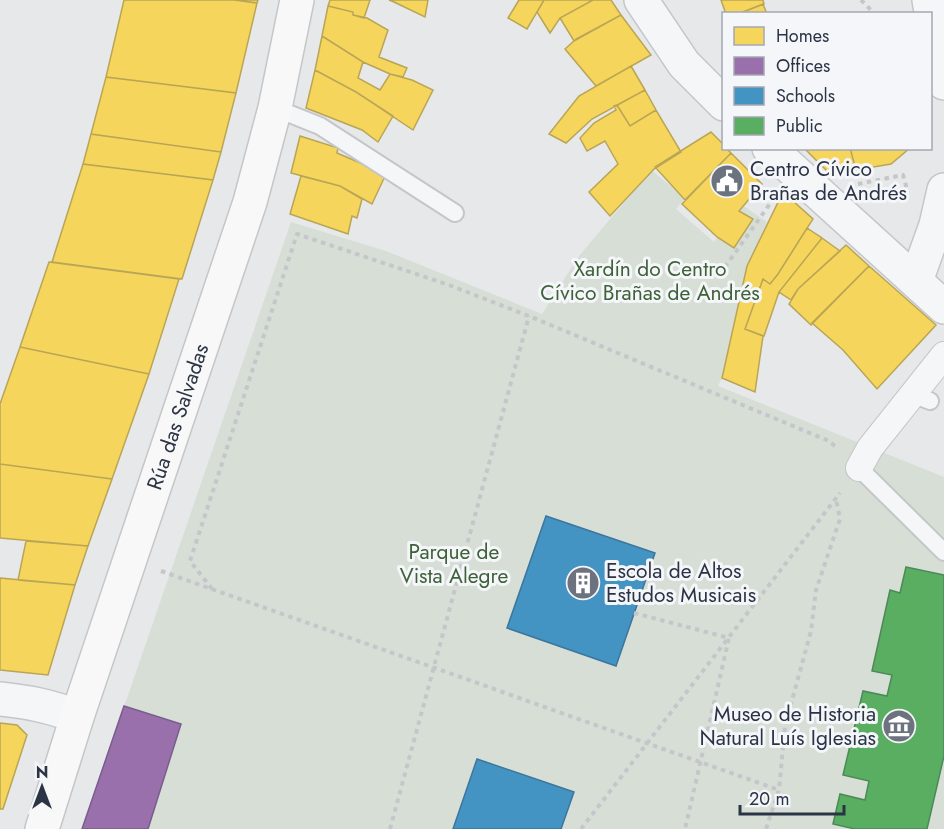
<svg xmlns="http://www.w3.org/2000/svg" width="944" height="829" font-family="Jost,sans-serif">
  <rect width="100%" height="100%" fill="#e6e8ea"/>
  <path fill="#d6ded6" d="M650,169L685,198L676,209L714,242L742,205L767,222L747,266L722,378L718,386L944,477V829H82L291,222L386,251L542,314L579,256L632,193Z"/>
  <path fill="#f6d55c" stroke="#b9a555" stroke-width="1.5" d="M124,0H234L257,3L236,93L106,77Z
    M234,0H258L257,3Z
    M330,0H370L364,18L353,15V12L328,6Z
    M389,0H428L425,17L394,2Z
    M519,0H544L527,29L508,18Z
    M544,0H593L560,18L550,33L537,12Z
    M593,0H611L621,15L574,41L560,18Z
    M721,0H763L764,4L738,14H726Z
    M763,4L767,14H738Z
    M328,6L353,12V15L367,18L388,30L379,57L407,68L403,77L390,74L363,62L322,36Z
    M621,15L651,55L596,86L565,49L576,39Z
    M322,36L363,62L358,78L380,90L390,74L412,80L433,90L413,130L356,92L315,70Z
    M631,66L645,90L592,119L566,143L549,134L579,96Z
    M315,70L356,92L393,116L378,142L362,130L306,108Z
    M106,77L236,93L221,152L91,134Z
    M645,90L656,110L630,126L617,105Z
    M617,105L630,126L656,110L681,152L654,169L610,216L589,192L618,164L605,141L587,151L580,138L594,123L616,110L614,106Z
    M711,132L724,145V148H726L731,153L685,200L655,167Z
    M91,134L221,152L213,180L83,164Z
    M300,136L338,148L337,153L386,174L372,204L340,186L291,173Z
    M804,148H850L856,170L830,174Z
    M850,148H910L891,164L856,170Z
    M731,153L762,184L739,211L753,219L734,248L717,237L682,204Z
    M83,164L213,180L182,279L52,262Z
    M301,176L340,186L362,199L357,218L352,216L348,234L290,214Z
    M783,192L813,219L778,274L770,284L763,279L745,329L763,336L755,392L722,378L747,266Z
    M807,228L822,238L779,292L764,336L745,329L763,279L770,284L778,274Z
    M822,238L840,251L798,289L791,300L779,292Z
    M846,245L869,266L811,325L789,304L798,289Z
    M49,262L179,279L149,374L20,347Z
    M869,266L936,325L877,389L843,350L812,323Z
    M20,347L149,374L112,479L0,464V404Z
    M0,464L112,479L88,546L0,538Z
    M26,541L88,546L75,585L18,580Z
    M0,578L75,585L48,675L0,670Z
    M0,723L17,725L27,735L3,809H0Z"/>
  <path fill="#9970ab" stroke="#785e8c" stroke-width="1.5" d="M124,706L181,724L148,829H82Z"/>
  <path fill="#4393c3" stroke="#3c769d" stroke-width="1.5" d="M546,516L655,553L616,666L507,628Z
    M477,759L574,792L561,829H453Z"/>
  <path fill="#5aae61" stroke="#4c8959" stroke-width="1.5" d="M906,567L944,575V756L927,829H855L833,824L840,794L865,800L869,781L843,775L863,691L887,696L892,675L872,671L890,590L900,593Z"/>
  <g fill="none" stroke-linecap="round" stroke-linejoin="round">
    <g stroke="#c4c6c8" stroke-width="20">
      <path id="service" d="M275,108L320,126L455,213
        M912,394L930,401
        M859,468L944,552"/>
    </g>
    <g stroke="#c4c6c8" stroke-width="28">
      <path id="pedestrian" d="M859,468L870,448L944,355"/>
    </g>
    <g stroke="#c4c6c8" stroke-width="36">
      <path id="minor" d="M641,0L684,64L724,104
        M929,0L944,83
        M769,148L944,307
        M916,281L936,225L944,190
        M0,699C27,702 52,706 77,717"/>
    </g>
    <g stroke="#c4c6c8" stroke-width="36">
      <g id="secondary">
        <path id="s1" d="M42,829L77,717L250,202L275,108L297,0"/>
      </g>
    </g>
    <path stroke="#c5c6ca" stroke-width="4" stroke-dasharray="4.5 4.5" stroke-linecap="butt" d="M861,0L875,14
      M858,184L903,175L908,193
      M710,277L725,267L774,198
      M161,571L779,790
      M212,589L190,561L297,234L449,285L529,316L829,441L836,447
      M634,613L729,638L685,829
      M390,829L529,316
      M581,829L840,493
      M766,829L779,790L785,726L811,631L816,590L840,519L836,499"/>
    <use href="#service" stroke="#f5f6f7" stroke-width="16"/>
    <use href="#pedestrian" stroke="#f5f6f7" stroke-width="26"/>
    <use href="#minor" stroke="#f5f6f7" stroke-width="33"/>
    <use href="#secondary" stroke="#f8f8f8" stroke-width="33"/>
  </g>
  <defs>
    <g id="civic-disc" transform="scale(1.725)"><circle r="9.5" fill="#6c737f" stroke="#f4f6f9"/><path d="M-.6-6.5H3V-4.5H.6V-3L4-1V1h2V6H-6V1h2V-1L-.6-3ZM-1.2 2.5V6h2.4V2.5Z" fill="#fff"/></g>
    <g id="building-disc" transform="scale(1.725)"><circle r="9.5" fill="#6c737f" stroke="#f4f6f9"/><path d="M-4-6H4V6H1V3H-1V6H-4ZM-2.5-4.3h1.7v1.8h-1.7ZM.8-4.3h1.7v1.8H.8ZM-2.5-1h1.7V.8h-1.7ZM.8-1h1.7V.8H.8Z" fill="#fff"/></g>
    <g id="museum-disc" transform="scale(1.725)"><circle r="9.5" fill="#6c737f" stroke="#f4f6f9"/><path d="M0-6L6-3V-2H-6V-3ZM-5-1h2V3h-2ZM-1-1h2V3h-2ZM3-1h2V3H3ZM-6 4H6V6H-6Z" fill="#fff"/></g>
  </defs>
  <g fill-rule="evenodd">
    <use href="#civic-disc" x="727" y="181"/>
    <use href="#building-disc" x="583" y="583"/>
    <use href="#museum-disc" x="899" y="726"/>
  </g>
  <g text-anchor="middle" stroke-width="6" stroke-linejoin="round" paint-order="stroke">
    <g font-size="21" fill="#2b3445" stroke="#f4f6f9" text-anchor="start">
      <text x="750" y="176">Centro Cívico<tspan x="750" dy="24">Brañas de Andrés</tspan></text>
      <text x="606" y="578">Escola de Altos<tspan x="606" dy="24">Estudos Musicais</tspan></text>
      <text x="876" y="721" text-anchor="end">Museo de Historia<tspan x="876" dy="24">Natural Luís Iglesias</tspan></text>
    </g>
    <g font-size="21" fill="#3f6138" stroke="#f4f6f9">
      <text x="650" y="276">Xardín do Centro<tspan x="650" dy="24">Cívico Brañas de Andrés</tspan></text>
      <text x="454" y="559">Parque de<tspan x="454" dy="24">Vista Alegre</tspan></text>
    </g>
    <g font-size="21" fill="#2b3445" stroke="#f4f6f9">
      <text dy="7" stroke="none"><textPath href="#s1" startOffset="434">Rúa das Salvadas</textPath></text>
    </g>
  </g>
  <rect x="722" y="12" width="210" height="138" fill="#f4f6f9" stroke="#a4a8b1" stroke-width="1.5"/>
  <rect x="734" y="27" width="30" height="18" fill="#f6d55c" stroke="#a4a8b1" stroke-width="1.5"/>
  <text x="776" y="42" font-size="18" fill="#2b3445">Homes</text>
  <rect x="734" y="57" width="30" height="18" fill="#9970ab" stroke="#a4a8b1" stroke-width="1.5"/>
  <text x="776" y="72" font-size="18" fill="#2b3445">Offices</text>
  <rect x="734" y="87" width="30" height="18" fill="#4393c3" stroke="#a4a8b1" stroke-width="1.5"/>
  <text x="776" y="102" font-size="18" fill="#2b3445">Schools</text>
  <rect x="734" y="117" width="30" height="18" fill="#5aae61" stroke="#a4a8b1" stroke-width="1.5"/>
  <text x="776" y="132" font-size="18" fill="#2b3445">Public</text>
  <g transform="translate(42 787)" stroke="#f4f6f9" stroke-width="4.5" paint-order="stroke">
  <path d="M0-4.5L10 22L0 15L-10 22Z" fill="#2b3445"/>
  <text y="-9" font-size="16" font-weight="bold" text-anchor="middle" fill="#2b3445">N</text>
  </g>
  <path d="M740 805v9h104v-9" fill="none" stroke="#2b3445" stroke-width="3"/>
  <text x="749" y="805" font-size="18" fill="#2b3445" stroke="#f4f6f9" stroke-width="4.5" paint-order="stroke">20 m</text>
</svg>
